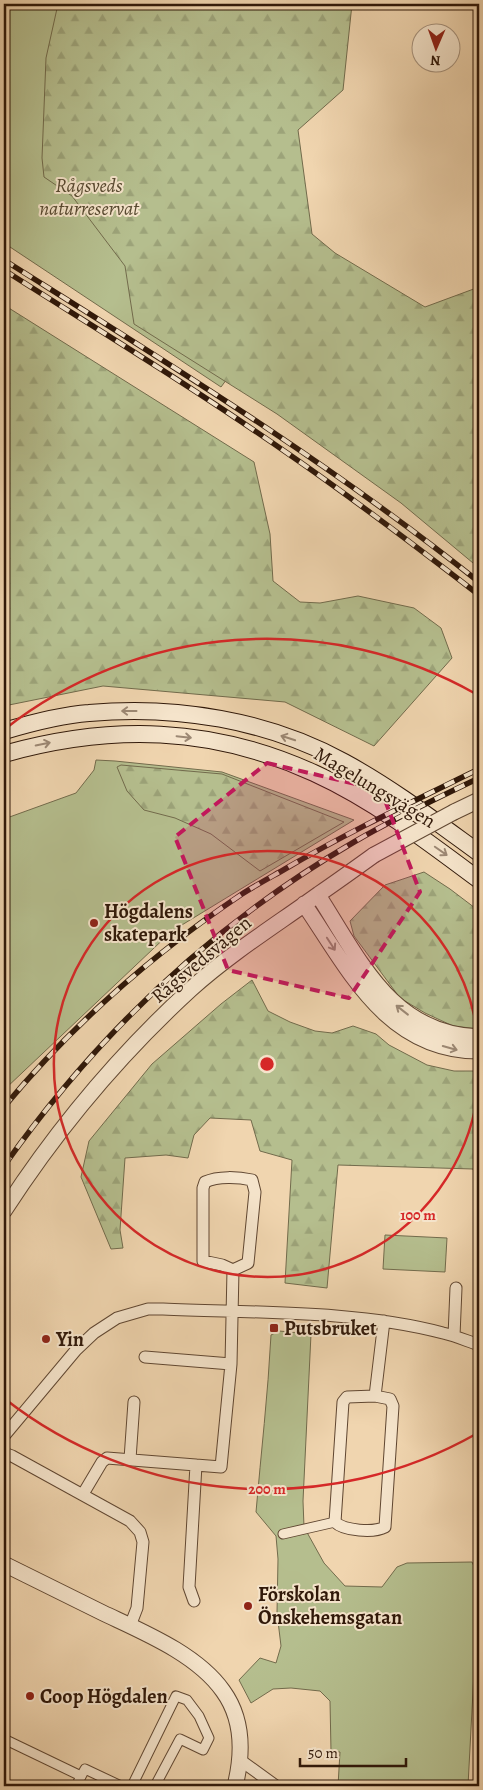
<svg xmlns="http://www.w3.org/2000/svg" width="483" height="1790" font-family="Alegreya,serif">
  <defs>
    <pattern id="forest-firs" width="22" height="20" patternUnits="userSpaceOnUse" patternTransform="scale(1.25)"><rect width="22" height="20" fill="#b5be8e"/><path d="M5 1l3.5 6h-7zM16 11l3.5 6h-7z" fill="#9ca379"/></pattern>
  </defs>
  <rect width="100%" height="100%" fill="#f0d5af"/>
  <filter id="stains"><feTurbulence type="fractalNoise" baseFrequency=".004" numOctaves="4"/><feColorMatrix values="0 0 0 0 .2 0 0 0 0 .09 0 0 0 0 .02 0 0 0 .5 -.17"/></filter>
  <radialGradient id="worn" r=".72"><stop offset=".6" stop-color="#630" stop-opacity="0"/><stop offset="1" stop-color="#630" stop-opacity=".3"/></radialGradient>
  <path fill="#b5be8e" stroke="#726b4c" d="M4,4H92L316,259L221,387L4,243Z
    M96,760L115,761L222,772L354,820L172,931L5,1089L4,819L76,793L94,770Z
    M385,1235L447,1238L445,1272L383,1269Z
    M279,1331L311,1334L303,1501L304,1527L324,1563L345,1586L382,1587L397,1567L407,1563L472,1562L479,1577L468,1786H338L340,1752L331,1751L330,1701L320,1691L291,1688L273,1689L251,1703L239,1680L260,1658L276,1663L281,1646L277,1613L278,1559L276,1536L256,1512C261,1453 268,1394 271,1335Z"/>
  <path fill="url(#forest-firs)" stroke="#726b4c" d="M58,4H352L343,90L298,130L312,234L335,253L425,307L479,287V568L401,503L277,414L134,324L125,266L72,196L44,177L42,158L46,58Z
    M4,305L254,462L270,534L273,581L300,602L320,603L358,596L414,608L441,628L452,658L374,746L285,702L103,686L4,706Z
    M121,765L222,774L344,822L260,871L211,834L175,818L144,810L127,791L117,767Z
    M424,872L450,889L479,911V1029L453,1026L425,1013L400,998L354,936L350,921L385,885Z
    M252,980L268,1011L290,1022L315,1031L332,1033L353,1026L376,1034L389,1045L427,1065L454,1071H479V1182H477L473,1169L338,1165L327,1288L285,1283L292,1160L260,1151L251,1120L210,1118L194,1135L188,1158L166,1155L125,1158L120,1230L123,1248L111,1249L81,1177L89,1141L152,1064L221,1004Z"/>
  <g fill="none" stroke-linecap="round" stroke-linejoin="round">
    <g stroke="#604732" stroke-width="11">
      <path id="pedestrian" d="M283,1534L335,1522
        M4,1739L81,1776
        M76,1786L85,1769L121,1786
        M132,1786L176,1696L187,1700L199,1716L209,1738L203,1750L180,1739L155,1786"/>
    </g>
    <g stroke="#604732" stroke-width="13">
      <path id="minor" d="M454,1336L456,1288
        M145,1357L231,1364
        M375,1396L390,1399L393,1406L385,1527C374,1533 344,1531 335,1522L343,1402L347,1397Z
        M375,1396L384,1321
        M4,1436L76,1350L94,1333L117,1318L148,1309H163C253,1313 357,1310 443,1333C456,1336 467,1341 479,1345
        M4,1453L12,1456L130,1521L140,1532L143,1542L137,1608L130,1626
        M130,1459L134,1402
        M83,1494L102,1462L107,1458L221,1467L231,1364L233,1270L248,1263L255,1192L252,1180C238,1177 218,1176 205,1182L203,1188V1261L222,1265L233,1270
        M194,1601L189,1587L196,1465
        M240,1760L276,1786"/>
    </g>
    <g stroke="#604732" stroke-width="17">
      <path id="tertiary" d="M454,812L479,800
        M318,895C360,960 391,1034 479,1037
        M304,904C349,970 387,1051 479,1051
        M4,1211C57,1129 119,1055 191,989C231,953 276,925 319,894C338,881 356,868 374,855
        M4,1564C37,1580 70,1597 103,1613C143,1632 197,1654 223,1691C244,1720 243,1754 235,1786"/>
    </g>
    <g stroke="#301809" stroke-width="18">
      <path id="secondary" d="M4,731C31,723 60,715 89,713C175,705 268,720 344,762C392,788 435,821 479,853
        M4,754C111,724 211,726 314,773C373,800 427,841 479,880"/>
    </g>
    <use href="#pedestrian" stroke="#f5e4cb" stroke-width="9"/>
    <use href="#minor" stroke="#f5e4cb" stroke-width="11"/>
    <use href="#tertiary" stroke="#f5e4cb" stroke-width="15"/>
    <use href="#secondary" stroke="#f5e4cb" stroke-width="16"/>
    <g stroke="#301809" stroke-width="5.5">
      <path id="rail" d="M4,260C166,362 329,462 479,582
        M4,270C100,331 197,390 290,455C355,500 417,547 479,595
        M4,1107C72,1025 154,953 242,894C256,885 271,877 285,869C348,832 414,801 479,769
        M4,1166C97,1034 215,923 354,842C395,818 437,798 479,778"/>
    </g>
    <use href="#rail" stroke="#f5e4cb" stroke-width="4" stroke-dasharray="11" stroke-linecap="butt"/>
    <g stroke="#604732" stroke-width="17" stroke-linecap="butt">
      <path id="tertiary-bridge" d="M374,855L454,812"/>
    </g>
    <use href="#tertiary-bridge" stroke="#f5e4cb" stroke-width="15"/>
  </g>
  <defs><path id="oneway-shaft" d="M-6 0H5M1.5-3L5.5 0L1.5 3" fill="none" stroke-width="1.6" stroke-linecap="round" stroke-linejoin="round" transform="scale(1.25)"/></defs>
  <g stroke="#9c8874">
    <use href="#oneway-shaft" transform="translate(129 711) rotate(180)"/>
    <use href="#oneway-shaft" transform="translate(184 737) rotate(6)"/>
    <use href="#oneway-shaft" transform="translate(288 738) rotate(-162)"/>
    <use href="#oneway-shaft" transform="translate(43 744) rotate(-12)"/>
    <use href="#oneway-shaft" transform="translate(441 851) rotate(35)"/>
    <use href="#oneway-shaft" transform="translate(331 944) rotate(57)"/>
    <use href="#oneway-shaft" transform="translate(402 1010) rotate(-142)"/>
    <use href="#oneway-shaft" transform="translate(450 1048) rotate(16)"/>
  </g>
  <path fill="#c2185b" fill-opacity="0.2" stroke="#c2185b" stroke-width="4" stroke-dasharray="10 6" stroke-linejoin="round" d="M267,763L381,790L420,892L349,998L228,970L175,837Z"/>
  <g fill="none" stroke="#d62828" stroke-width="2.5">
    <path d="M479 1083A213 213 0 1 1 479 1045"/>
    <path d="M476 1434A425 425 0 0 1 5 1399M5 729A425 425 0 0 1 476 694"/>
  </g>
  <g fill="#8f2418" stroke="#f5e4cb" stroke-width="2">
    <circle cx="94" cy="923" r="5"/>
    <rect x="269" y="1323" width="10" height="10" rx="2.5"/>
    <circle cx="46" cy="1339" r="5"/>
    <circle cx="248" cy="1606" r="5"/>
    <circle cx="30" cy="1696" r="5"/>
  </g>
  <g text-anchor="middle" stroke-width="4" stroke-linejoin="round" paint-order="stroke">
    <g font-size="20" font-style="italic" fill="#584a31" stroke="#f5e4cb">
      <text x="89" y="192">Rågsveds<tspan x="89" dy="23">naturreservat</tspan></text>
    </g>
    <g font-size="20" fill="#301809" stroke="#f5e4cb">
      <text transform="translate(375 787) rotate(31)" y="7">Magelungsvägen</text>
      <text transform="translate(201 959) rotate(-40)" y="7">Rågsvedsvägen</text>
    </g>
    <g font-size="20" font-weight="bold" fill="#301809" stroke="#f5e4cb" text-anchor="start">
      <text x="104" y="918">Högdalens<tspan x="104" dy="23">skatepark</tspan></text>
      <text x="284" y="1335">Putsbruket</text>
      <text x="56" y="1346">Yin</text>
      <text x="258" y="1601">Förskolan<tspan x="258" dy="23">Önskehemsgatan</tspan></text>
      <text x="40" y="1703">Coop Högdalen</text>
    </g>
  </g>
  <circle cx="267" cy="1064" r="8" fill="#d62828" stroke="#f5e4cb" stroke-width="2.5"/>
  <g font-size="15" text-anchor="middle" font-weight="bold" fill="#d62828" stroke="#f5e4cb" stroke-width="4" stroke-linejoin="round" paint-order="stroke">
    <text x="418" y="1220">100 m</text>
    <text x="267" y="1494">200 m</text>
  </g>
  <rect width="483" height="1790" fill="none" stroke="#f0d5af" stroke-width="20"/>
  <rect x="5" y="5" width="473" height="1780" fill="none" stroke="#301809" stroke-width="2.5"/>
  <rect x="10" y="10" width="463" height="1770" fill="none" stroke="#301809"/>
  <g transform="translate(436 48) rotate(182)"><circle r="24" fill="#f5e4cb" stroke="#a6927d"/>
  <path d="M0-4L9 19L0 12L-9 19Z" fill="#8f2418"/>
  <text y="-8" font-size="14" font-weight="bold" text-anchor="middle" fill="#301809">N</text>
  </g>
  <path d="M300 1758v8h106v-8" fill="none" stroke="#301809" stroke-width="2.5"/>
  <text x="308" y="1758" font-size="15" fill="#301809" stroke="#f5e4cb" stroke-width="4" paint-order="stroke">50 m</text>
  <rect width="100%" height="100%" filter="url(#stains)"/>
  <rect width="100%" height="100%" fill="url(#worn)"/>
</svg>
